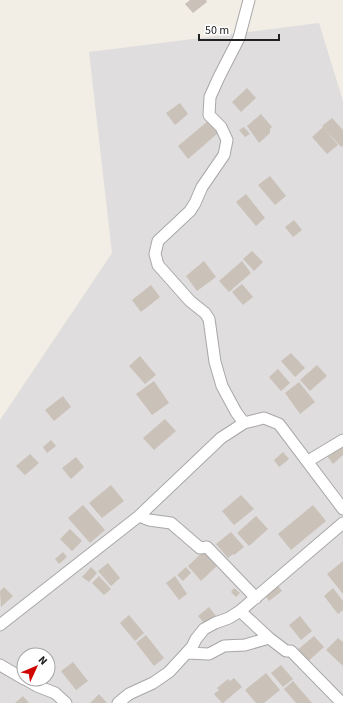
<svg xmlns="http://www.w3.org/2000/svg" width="343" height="703" font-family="'Source Sans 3',sans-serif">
  <rect width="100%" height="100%" fill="#f2eee6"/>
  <path fill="#dfdddd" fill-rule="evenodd" d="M319,23L343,101V703H0V420L112,253L89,52ZM24,655H48V679H24Z"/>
  <path fill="#cac1b9" d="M190,0H206L207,2L193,13L185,4Z
    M247,88L256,98L241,112L232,102Z
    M180,103L188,114L175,125L166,113Z
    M261,114L272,127L270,129V133L259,143L247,126Z
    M332,118L343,130V146L341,147L322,126Z
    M208,121L218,133L188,159L178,146Z
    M244,127L250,134L245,137L239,130Z
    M323,127L338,145L327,154L312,137Z
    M270,176L286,196L275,205L258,185Z
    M246,194L265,218L256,226L236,202Z
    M294,220L302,230L293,237L285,227Z
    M252,251L263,262L254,271L243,259Z
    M204,261L216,277L197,291L186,276Z
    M242,261L251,273L229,292L219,281Z
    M242,284L253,297L243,305L232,292Z
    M151,285L160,297L141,312L132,300Z
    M291,353L305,368L295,377L281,361Z
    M140,356L156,375L145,384L129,366Z
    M317,365L327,376L310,391L300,380Z
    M278,369L290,383L281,391L269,377Z
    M154,381L169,403L152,415L136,394Z
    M299,382L315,402L300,414L285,393Z
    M63,396L71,407L54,421L45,410Z
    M165,419L176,431L154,450L143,438Z
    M51,440L56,446L47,453L43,447Z
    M343,442V455L333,464L327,456Z
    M283,452L289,459L279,467L274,460Z
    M30,454L39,463L25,475L16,466Z
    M76,457L84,467L71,479L62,468Z
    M111,485L124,501L102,518L89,503Z
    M241,495L254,509L234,525L222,511Z
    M83,505L105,530L90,543L68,518Z
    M313,505L326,521L291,550L278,534Z
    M256,516L268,529L249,546L237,533Z
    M70,529L82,541L72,551L60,539Z
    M231,532L244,547L234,555L233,554L228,558L216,544Z
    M205,550L218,565L201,581L188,566Z
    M63,552L67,557L59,564L55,559Z
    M343,561V594L327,574Z
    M108,563L120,578L111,586L98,571Z
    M91,567L97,573L89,582L82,577Z
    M186,567L191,573L183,581L177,575Z
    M99,576L111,589L104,595L92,583Z
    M175,576L187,594L179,600L166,583Z
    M278,586L282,591L269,601L265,595Z
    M4,587L13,596L1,607L0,591Z
    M234,588L240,593L236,597L231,592Z
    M333,588L343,601V610L338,614L324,596Z
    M209,607L216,616L206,625L198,616Z
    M129,615L144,633L135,641L120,623Z
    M300,616L312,631L301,640L289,625Z
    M146,635L164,658L154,666L136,643Z
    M314,636L324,647L305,664L295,652Z
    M338,638L343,642V666L326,650Z
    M73,662L88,681L76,690L61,671Z
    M281,665L293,679L283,687L271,673Z
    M266,673L280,690L264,703H256L245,690Z
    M234,678L242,687L223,703H222L214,694L219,690L217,688L228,679L230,681Z
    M293,681L312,703H296L284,689Z
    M99,694L107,703H90Z
    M23,696L29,703H15Z"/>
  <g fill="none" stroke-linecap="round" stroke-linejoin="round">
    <g stroke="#a8a8a8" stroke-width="13">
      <path id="minor" d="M249,0L239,38L219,77L210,97L209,115L221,127L227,140L224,155L202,187L195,203L190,211L158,241L155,254L158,265L190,301L205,313L209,319L215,362L222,386L236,412L244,423L264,418L279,424L343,509
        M308,461L343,440
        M139,516L149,520L171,523L200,548L207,547L256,598
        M240,611L269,638
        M0,625L139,516L221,438L244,423
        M187,653L209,654L224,646L245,645L269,638L286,651H291L341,702
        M0,665L24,679
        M25,679L37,686L55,693L66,703
        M118,703L129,694L153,683L169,672L192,647L196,639L204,629L215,623L229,618L240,611L343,523"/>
    </g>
    <use href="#minor" stroke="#fff" stroke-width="11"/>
  </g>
  <g transform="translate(36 667) rotate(46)"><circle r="19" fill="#ffffff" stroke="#a6a6a6"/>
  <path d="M0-3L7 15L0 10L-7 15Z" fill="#d10500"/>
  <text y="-6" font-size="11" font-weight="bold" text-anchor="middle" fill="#212121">N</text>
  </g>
  <path d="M199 34v6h80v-6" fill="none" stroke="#212121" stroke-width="2"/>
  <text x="205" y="34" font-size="12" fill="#212121" stroke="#ffffff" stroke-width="3" paint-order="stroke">50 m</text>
</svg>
